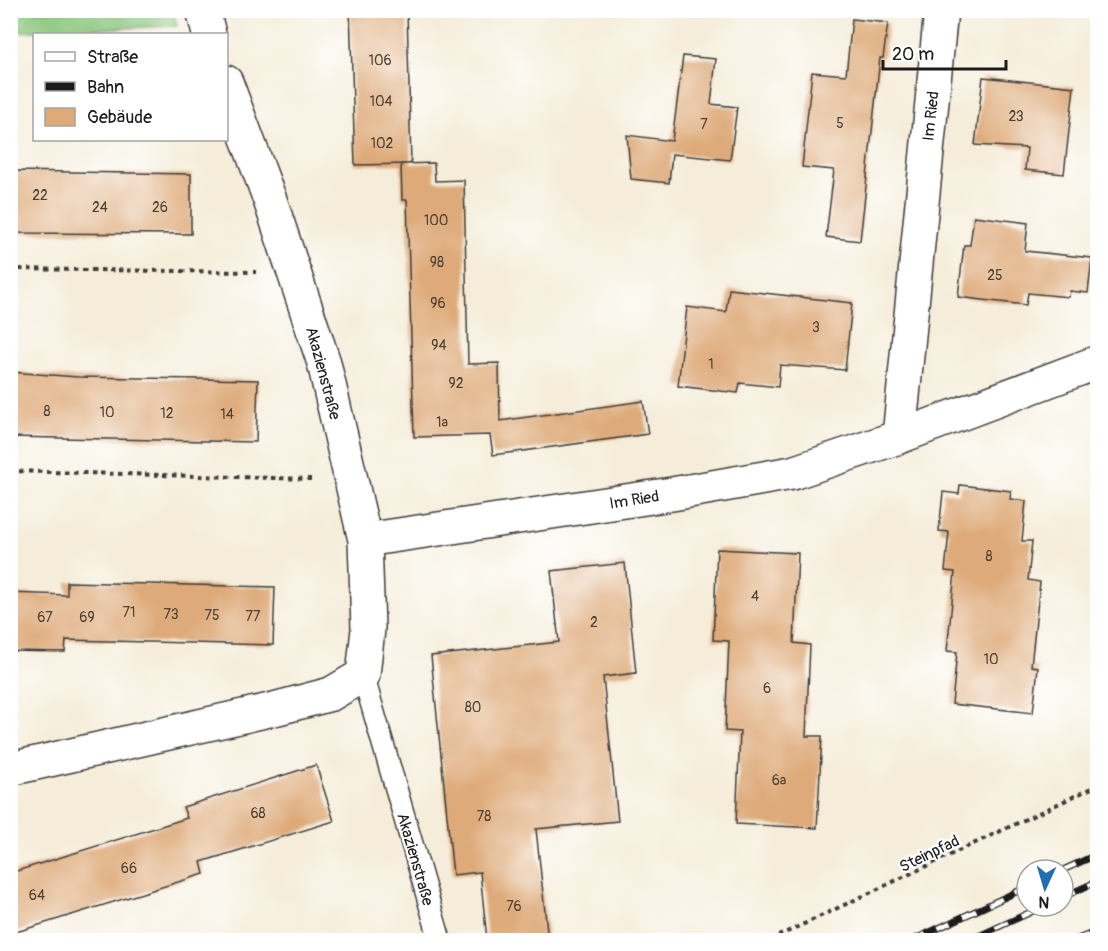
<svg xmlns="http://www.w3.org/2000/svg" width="1108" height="951" font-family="Pangolin,sans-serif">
  <rect width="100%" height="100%" fill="#fff"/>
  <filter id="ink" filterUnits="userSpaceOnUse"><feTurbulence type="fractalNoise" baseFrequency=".0167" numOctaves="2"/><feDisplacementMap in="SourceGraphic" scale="12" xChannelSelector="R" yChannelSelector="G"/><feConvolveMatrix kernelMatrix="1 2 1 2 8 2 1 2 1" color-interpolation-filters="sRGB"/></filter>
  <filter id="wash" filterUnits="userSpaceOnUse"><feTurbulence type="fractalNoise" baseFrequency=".008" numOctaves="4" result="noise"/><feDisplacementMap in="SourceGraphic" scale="24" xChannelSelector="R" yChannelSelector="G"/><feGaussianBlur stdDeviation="1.35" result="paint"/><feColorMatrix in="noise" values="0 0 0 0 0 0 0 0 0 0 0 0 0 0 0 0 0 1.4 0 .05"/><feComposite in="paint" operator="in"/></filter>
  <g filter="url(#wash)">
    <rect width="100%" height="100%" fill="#f5edd9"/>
    <path fill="#88c479" stroke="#52704a" stroke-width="1.5" d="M10,11H173L177,26L11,32Z"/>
    <g id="blocks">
      <path fill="#deaa79" d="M350,10H407L411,164L355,165Z
        M852,19L888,23L883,58H880L860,241L826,237L834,170L802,167L812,72L846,75Z
        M683,56L716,59L711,104L737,107L730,160L672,154L669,183L631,179L627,135L672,141Z
        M983,77L1074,87L1064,174L1025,170L1027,148L975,145Z
        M434,163L435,181L464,180L468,364L499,363L500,421L643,401L648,434L493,455L490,435L414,437L407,200H402L401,164Z
        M11,171L191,174V234L10,233Z
        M974,216L1028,223L1025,251L1092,258L1088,293L1070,291L1069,297L1028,293L1026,305L958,297L964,245H970Z
        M729,289L852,303L845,370L780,365L778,387L740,383L738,393L678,386L687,307L726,312Z
        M10,372L78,377L258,380L256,442L10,437Z
        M960,485L1011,491L1010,499L1026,501L1022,541H1032L1028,580L1040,582L1031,666L1038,667L1033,713L952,704L957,652L947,651L955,572L945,571L949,532L939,531L943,492L959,494Z
        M717,549L798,553L794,643L810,645L806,736H822L817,828L736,824L740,732L725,731L729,641L713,640Z
        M625,563L636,673L603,677L618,821L536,829L548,940H487L480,872L453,875L431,656L559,642L551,571Z
        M67,582L275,587L273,645L66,640L65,652L10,651V593L67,595Z
        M316,765L334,821L201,862L204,874L10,934V873L187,818L183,807Z"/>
    </g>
  </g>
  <g filter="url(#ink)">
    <use href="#blocks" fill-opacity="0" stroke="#3d3b38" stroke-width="1.5"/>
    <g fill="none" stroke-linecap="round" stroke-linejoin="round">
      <g stroke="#3d3b38" stroke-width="24">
        <path id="service" d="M363,675L440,940"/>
      </g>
      <g stroke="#3d3b38" stroke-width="36">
        <path id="minor" d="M203,10L209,34
          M899,437L941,10
          M365,540L672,494L792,473L899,437L1098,362
          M10,769L274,709L331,694L363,675L368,629L365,540L324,363L270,200L226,82"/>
      </g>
      <path stroke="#3d3b38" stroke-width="4" stroke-dasharray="4.5 4.5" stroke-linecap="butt" d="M10,269L256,272
        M10,471L311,479
        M770,940L1098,785"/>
      <use href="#service" stroke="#fff" stroke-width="21"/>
      <use href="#minor" stroke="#fff" stroke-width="33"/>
      <g stroke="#1c1c1c" stroke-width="7">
        <path id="rail" d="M1063,870L1098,854
          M1063,897L1098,881
          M913,940L1027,887
          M970,940L1044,906
          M1075,940L1098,931"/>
      </g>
      <use href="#rail" stroke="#fff" stroke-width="4.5" stroke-dasharray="14" stroke-linecap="butt"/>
    </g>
  </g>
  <g text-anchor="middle" stroke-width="4.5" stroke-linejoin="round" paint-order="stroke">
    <g font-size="14" fill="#4c4033">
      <text x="380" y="65">106</text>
      <text x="381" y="106">104</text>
      <text x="1016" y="121">23</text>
      <text x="840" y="128">5</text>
      <text x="704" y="129">7</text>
      <text x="382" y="148">102</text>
      <text x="40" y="200">22</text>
      <text x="100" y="212">24</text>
      <text x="160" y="212">26</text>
      <text x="436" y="225">100</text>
      <text x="437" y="267">98</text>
      <text x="995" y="280">25</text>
      <text x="438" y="308">96</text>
      <text x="816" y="332">3</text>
      <text x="439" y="350">94</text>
      <text x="711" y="369">1</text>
      <text x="456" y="388">92</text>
      <text x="47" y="416">8</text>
      <text x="107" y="417">10</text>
      <text x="167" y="418">12</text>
      <text x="227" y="419">14</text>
      <text x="442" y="427">1a</text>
      <text x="989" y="561">8</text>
      <text x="755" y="601">4</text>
      <text x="129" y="617">71</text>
      <text x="171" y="619">73</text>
      <text x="212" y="620">75</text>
      <text x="253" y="621">77</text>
      <text x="45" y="622">67</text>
      <text x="87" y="622">69</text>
      <text x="594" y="627">2</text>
      <text x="991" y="664">10</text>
      <text x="767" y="693">6</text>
      <text x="473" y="712">80</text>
      <text x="779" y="785">6a</text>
      <text x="258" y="818">68</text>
      <text x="484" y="821">78</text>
      <text x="129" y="873">66</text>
      <text x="37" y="900">64</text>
      <text x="514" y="911">76</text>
    </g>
    <g font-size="16" fill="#1c1c1c" stroke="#fff">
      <text transform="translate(930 116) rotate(-84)" y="6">Im Ried</text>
      <text transform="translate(324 373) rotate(75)" y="6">Akazienstraße</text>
      <text transform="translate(634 499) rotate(-9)" y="6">Im Ried</text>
      <text transform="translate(929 853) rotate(-26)" y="6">Steinpfad</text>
      <text transform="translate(416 859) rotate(74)" y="6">Akazienstraße</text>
    </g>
  </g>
  <rect width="1108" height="951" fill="none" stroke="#fff" stroke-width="36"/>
  <rect x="33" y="33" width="195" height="108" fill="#ffffff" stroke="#a4a4a4" stroke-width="1.5"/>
  <rect x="45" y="52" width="30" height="9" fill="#ffffff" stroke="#a4a4a4" stroke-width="1.5"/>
  <text x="87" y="63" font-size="18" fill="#1c1c1c">Straße</text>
  <rect x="45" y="82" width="30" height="9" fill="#1c1c1c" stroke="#a4a4a4" stroke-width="1.5"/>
  <text x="87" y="93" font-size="18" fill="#1c1c1c">Bahn</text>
  <rect x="45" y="108" width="30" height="18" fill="#deaa79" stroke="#a4a4a4" stroke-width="1.5"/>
  <text x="87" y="123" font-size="18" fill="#1c1c1c">Gebäude</text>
  <g transform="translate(1045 888) rotate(184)"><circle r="28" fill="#ffffff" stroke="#a4a4a4" stroke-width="1.5"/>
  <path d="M0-4.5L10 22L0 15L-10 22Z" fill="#1f6fb2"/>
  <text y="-9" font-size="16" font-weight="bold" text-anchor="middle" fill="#1c1c1c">N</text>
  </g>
  <path d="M883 60v9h123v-9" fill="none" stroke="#1c1c1c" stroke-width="3"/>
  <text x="892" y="60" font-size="18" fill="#1c1c1c" stroke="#ffffff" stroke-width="4.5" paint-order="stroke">20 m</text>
</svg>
